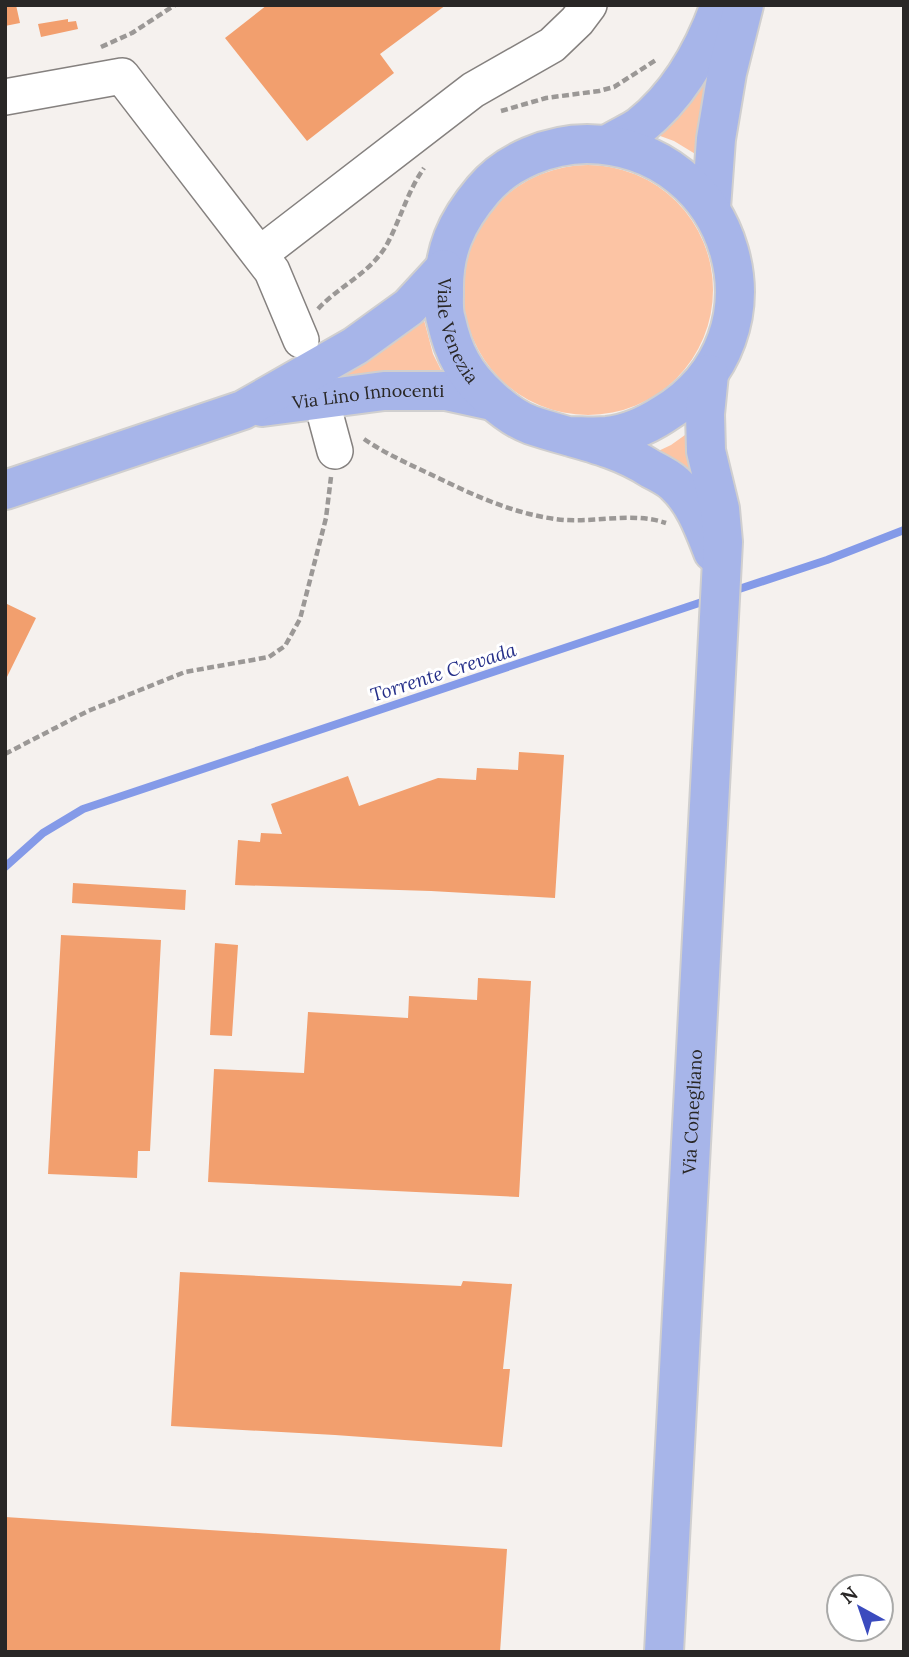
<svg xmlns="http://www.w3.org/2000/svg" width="909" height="1657" font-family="Lora,serif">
  <rect width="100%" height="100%" fill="#f5f1ee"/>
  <path fill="#fcc4a4" d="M716,50L696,134L697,155L674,141L652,133Z
    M463 290a125 125 0 1 1 250 0a125 125 0 1 1-250 0Z
    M423,316L433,354L443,374L327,381Z
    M692,430L700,489L654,453L671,445Z"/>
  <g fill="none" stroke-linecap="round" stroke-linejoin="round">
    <path stroke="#849ae8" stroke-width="8" d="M730,592L827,560L904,530
      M5,867L43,833L83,809L708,600"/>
  </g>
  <path fill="#f29f6e" d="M5,5H16L20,23L5,26Z
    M267,5H446L380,54L394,73L307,141L225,38Z
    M68,19V22L76,21L78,29L41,37L38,24Z
    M5,603L36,618L5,681Z
    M519,752L564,755L555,898L431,891L235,885L238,840L260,842L261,833L282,834L271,804L348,776L359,806L438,778L476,780L477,768L518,770Z
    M73,883L186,890L185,910L72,903Z
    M61,935L161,940L150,1151H138L137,1178L48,1174Z
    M215,943L238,945L232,1036L210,1035Z
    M478,978L531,981L519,1197L208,1182L214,1069L304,1073L308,1012L408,1018L409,996L477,1000Z
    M180,1272L461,1286L463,1281L512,1284L503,1369H510L502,1447L335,1435L171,1426Z
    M5,1517L507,1549L500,1652H5Z"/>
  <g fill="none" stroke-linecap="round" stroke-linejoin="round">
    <g stroke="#85817f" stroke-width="38">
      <path id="minor" d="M5,97L122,76L272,271L301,340
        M260,254L473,90L552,45L577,21L589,5
        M325,414L335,451"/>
    </g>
    <g stroke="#d0cfcf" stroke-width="42">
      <g id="major">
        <path d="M607,145C617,138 630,133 640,126C678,96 704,50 720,5"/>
        <path d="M711,208L716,139L727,73L744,5"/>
        <path id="s1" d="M262,407L384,391H446L492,401"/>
        <path id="s2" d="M568,436C581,436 594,437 607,436C627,434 647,425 664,414C791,337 736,146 587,144C550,144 507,161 483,190C456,222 443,251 444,292C444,301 443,311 446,320C449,333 454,350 461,362C473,385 506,416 531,425C572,439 614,445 651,469C659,473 669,478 675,484C694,501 704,529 713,552"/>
        <path d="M5,490L243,410L355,346L409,307L444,269"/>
        <path id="s3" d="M664,1652L723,542L720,509L706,451L705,414L709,374"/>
      </g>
    </g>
    <path stroke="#9b9896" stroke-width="4.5" stroke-dasharray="7 3.5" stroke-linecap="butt" d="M101,47L132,33L175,5
      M501,111L546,98L599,91L614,87L656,60
      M318,309C339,286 369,274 386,246C400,221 407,192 424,168
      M364,439C384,453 407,463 430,474C473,495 517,516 565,520C599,522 634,512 666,523
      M5,754L88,711L185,672L269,657L285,646L300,619L326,518L331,477"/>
    <use href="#minor" stroke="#fff" stroke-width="35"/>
    <use href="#major" stroke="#a7b5e9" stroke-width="38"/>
  </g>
  <g text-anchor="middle" stroke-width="6" stroke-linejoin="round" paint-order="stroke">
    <g font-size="18" fill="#292726" stroke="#fff">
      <text dy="6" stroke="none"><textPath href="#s2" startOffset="751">Viale Venezia</textPath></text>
      <text dy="6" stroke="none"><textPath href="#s1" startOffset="107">Via Lino Innocenti</textPath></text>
      <text dy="6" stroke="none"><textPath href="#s3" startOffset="541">Via Conegliano</textPath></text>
    </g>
    <g font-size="19" font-style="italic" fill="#252f89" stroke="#fff">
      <text transform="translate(443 672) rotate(-18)" y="7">Torrente Crevada</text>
    </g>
  </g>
  <rect width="909" height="1657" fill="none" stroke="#292726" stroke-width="14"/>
  <g transform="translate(860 1608) rotate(320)"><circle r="33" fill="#ffffff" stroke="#a9a9a8" stroke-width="2"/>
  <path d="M0-5L12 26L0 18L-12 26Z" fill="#3b4bbe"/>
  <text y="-10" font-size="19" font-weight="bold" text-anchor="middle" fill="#292726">N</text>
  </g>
</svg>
